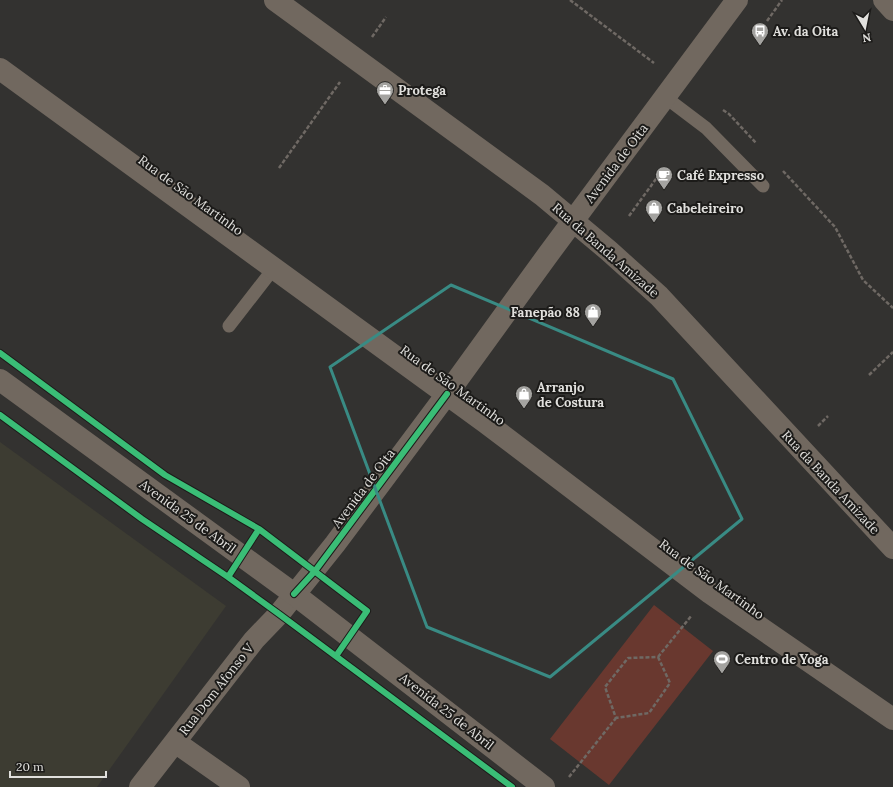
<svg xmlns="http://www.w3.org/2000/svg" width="893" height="787" font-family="Lora,serif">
  <rect width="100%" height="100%" fill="#333230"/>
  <path fill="#3d3c32" d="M0,442L226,606L97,787H0Z"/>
  <path fill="#69382f" d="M654,605L713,651L609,785L550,739Z"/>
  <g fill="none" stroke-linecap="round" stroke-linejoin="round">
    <path stroke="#6f6964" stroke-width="2.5" stroke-dasharray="4 2" stroke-linecap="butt" d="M570,0L654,63
      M767,21L782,0
      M372,37L386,17
      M723,110L729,114L756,143
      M279,168L340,82
      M783,171L835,227L863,280L893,308
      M629,216L664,168
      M869,375L893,352
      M818,426L828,416
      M658,657L670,683L649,713L616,718L605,687L628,658Z
      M658,657L692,615
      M569,777L616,718"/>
    <path stroke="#71685f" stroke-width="13" d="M665,97L706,128L763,186
      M229,326L274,268"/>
    <path stroke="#71685f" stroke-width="22" d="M275,0L542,195L609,251L659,296L893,548
      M884,0L893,10
      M0,69L485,422L710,593L893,719
      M175,742L239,787
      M140,787L254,640L279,614L335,544L447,394L547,256L737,0"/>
    <path stroke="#71685f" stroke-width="22" d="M0,380L294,594L544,787"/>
    <g stroke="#1c1b19" stroke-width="8">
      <path id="cycleway" d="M0,353L165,475L259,529L367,611L336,656
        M0,415L142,519L228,577L279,614L512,787
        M228,577L259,529
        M294,594L315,571L447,394"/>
    </g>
    <use href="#cycleway" stroke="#3abd76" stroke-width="6"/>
  </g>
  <path fill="none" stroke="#398b84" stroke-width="3" stroke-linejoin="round" d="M451,285L673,379L742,519L550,677L427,627L330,367Z"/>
  <defs>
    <g id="bus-pin" transform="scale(0.9)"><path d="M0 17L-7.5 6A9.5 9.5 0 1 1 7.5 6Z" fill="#a4a3a0" stroke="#1c1b19"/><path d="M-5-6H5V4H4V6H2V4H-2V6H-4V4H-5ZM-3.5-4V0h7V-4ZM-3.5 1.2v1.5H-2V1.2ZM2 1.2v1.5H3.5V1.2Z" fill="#fff"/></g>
    <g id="office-pin" transform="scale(0.9)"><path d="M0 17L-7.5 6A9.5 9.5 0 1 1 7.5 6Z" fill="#a4a3a0" stroke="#1c1b19"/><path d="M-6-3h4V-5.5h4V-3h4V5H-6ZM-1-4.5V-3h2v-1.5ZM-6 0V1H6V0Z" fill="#fff"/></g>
    <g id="cafe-pin" transform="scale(0.9)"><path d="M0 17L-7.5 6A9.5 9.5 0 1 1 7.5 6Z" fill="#a4a3a0" stroke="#1c1b19"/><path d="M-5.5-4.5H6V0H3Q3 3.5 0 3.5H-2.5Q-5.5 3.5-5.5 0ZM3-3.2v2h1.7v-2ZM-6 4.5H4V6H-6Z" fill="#fff"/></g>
    <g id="shop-pin" transform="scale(0.9)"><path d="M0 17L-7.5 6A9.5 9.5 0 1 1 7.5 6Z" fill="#a4a3a0" stroke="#1c1b19"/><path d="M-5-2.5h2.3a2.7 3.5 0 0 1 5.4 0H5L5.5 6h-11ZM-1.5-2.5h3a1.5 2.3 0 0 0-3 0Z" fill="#fff"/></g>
    <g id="stadium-pin" transform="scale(0.9)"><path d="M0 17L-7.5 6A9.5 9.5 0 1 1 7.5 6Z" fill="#a4a3a0" stroke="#1c1b19"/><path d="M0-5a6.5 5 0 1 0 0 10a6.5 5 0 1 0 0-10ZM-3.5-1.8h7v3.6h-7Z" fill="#fff"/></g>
  </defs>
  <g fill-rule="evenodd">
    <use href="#bus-pin" x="760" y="31"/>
    <use href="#office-pin" x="385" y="90"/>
    <use href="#cafe-pin" x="664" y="175"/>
    <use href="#shop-pin" x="654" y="208"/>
    <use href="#shop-pin" x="593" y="312"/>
    <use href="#shop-pin" x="524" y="394"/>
    <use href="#stadium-pin" x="722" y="659"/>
  </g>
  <g text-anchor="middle" stroke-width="4" stroke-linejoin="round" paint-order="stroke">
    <g font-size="13" font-weight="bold" fill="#e1e0dd" stroke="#1c1b19" text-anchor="start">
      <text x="773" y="36">Av. da Oita</text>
      <text x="398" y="95">Protega</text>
      <text x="677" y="180">Café Expresso</text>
      <text x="667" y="213">Cabeleireiro</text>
      <text x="580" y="317" text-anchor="end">Fanepão 88</text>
      <text x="537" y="392">Arranjo<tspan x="537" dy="15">de Costura</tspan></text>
      <text x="735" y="664">Centro de Yoga</text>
    </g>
    <g font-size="13" fill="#e1e0dd" stroke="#1c1b19">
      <text transform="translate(616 163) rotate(-53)" y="5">Avenida de Oita</text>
      <text transform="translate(191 195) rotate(36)" y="5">Rua de São Martinho</text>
      <text transform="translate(606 250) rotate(41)" y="5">Rua da Banda Amizade</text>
      <text transform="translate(453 385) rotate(36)" y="5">Rua de São Martinho</text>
      <text transform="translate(831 482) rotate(47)" y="5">Rua da Banda Amizade</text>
      <text transform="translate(363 488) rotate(-53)" y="5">Avenida de Oita</text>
      <text transform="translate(188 516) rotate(36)" y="5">Avenida 25 de Abril</text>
      <text transform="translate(712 579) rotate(36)" y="5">Rua de São Martinho</text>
      <text transform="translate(216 689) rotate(-52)" y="5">Rua Dom Afonso V</text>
      <text transform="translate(447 711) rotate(38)" y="5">Avenida 25 de Abril</text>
    </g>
  </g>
  <g transform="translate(865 28) rotate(170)" stroke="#1c1b19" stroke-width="3" paint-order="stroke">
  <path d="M0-3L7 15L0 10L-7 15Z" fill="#e1e0dd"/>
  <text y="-6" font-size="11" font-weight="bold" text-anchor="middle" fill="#e1e0dd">N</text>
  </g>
  <path d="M10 771v6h96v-6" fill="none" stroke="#e1e0dd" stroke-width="2"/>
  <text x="16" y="771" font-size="12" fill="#e1e0dd" stroke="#1c1b19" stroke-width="3" paint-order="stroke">20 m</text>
</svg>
